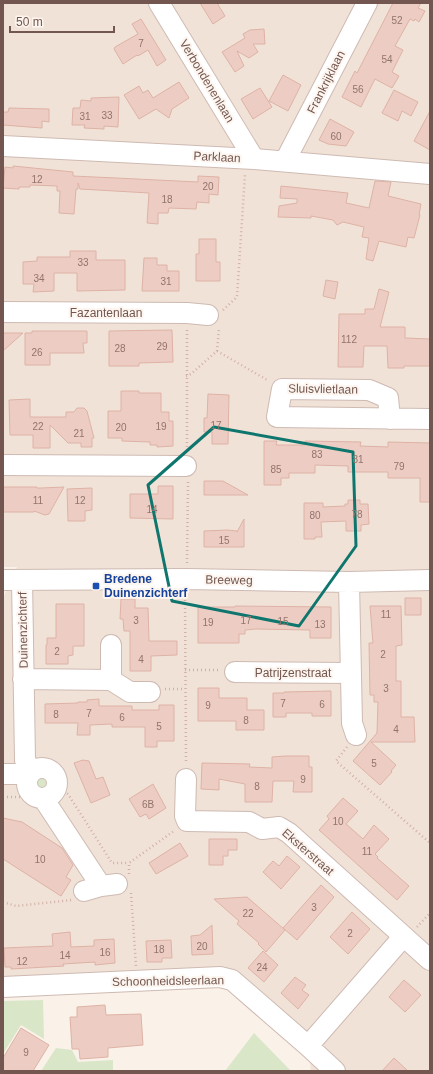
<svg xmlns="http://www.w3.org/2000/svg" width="433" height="1074" font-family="Arial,sans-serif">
  <rect width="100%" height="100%" fill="#faf1e9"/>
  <path fill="#f1e2d8" d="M3,3H430V1071H311L308,1046L232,980L3,987V598L17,567H3Z"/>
  <path fill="#d9e7c8" d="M34 783a8 8 0 1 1 16 0a8 8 0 1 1-16 0Z
    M43,1000L44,1039L21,1025L3,1054V1001Z
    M254,1033L291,1071H225Z
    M56,1048L72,1050L78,1062L113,1060V1071H41Z"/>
  <path fill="#edcdc3" stroke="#deb2a5" d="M200,3H217L225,16L213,24Z
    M393,3H421L418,8L425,11L419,22L415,19L414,21L410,19L395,46L403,50L392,72L399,76L392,88L375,79L361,107L342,97L355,71L357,73Z
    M141,19L166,60L157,66L148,50L138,56L137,55L123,64L114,49L115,47L138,34L132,24Z
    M264,29L265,44H253L258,52L249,58L237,51L244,66L235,72L222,52L245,38L243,34L250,30Z
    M283,75L301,85L288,111L269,101Z
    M179,82L189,98L172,109L169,118L156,109L139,119L124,95L139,86L143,93L148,90L153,98Z
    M260,88L272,107L253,119L241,99Z
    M394,90L418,102L411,116L402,111L398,121L382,113Z
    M119,97L118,127L104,126V129L84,128L85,125H72L73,108H80L81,100L91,101V98Z
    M9,108L49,109V122L42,121V128L3,125V112H8Z
    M430,111V150L414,141Z
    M330,119L354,132L346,146L328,144L319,140Z
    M13,166L73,172V176L116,178L198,182V176L219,177L218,195L209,194V203L197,202L196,209L169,208L168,213H158V224L147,223L149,193L80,189L78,183V189H76L74,214L59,213L60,191H57V186L30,185V187H19V189L3,188L5,167L13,168Z
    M375,181L391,182L388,196L421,204L419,215H420L414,238L408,237L406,247L379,241L373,261L366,259L369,238L362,237L364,227L343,222L337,225L333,220L311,216V218L278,217L279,206L297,203V199L280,198L281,186L348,193L346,203L369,208Z
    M199,239H216V262H220V281H196V254H199Z
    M70,251H96V260H125V290L77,291V273H54V291L33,292L34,284H23V262L37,261V257H70Z
    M144,258H157V265H167V271H179V291H142Z
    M326,280L338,282L335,299L323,296Z
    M379,289L389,292L380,327H405V338L430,339V366H404V368H388L387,346H364L363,367H338L339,314H365V309H374Z
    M172,330L173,362L139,363V366H109V331Z
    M32,331H87V343H83L84,353H50V365H25V333H32Z
    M3,333H23L3,351Z
    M121,391H139V393H161V412H169V421H173V446L157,447V445H150V442L122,441V438H108V411H121Z
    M208,394L229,395L228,444H212V432H204V418H207Z
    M30,399V417H66V412H74L77,408H84L87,411L94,438H92V447H81V443H68L50,425V448H33V435H10L9,400Z
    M264,441H277L276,445H305V441L361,442L360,446L388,447V442L430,443V502H420V478H388V472H348V466L315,465V473H289V478H281V485H264Z
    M204,481H223L248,495H204Z
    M158,486H173V519L130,518V494H158Z
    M3,487H37V488H41L64,487L49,514L45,515L34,511V512H3Z
    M92,488V510L85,511V521H68L67,489Z
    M348,500H360V504H368L369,524L361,525V531H346V521L321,522L322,537H315V539H304V503H323V507L345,506V504H348Z
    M244,519V547H204V531L227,530L237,531V532Z
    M405,598H421V615H405Z
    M121,599H135V608H148L149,641H177V655L151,656V671H130V631H124L123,619H120Z
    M56,604H84V646H73V655L68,656V664H46V645H47V638H56Z
    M235,606L331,607V638H310V630L256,629L245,630V634H239V643H198V607H235Z
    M370,606H401L402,645L396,646V681H401V717H414L415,742H371L396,765L391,771L392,772L380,785L353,761L377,733L378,702H374V695H370L369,643H373Z
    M198,688H219V698H247V710H264V730H236V721H198Z
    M331,691V716H312V713H286V717H273V693H284V692Z
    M99,699V706H132V710H159V705H174V741H157V747H145V727H112V724L90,725V735H77L78,723H45V704L78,703V702H87V700Z
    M285,756H309V767H312V792H293L294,781H273L272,802H245V784L219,779V790L201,789L202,763L250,764L249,767L272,768V757Z
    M83,760L89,761L96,779L103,777L110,795L91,803L74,763Z
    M153,784L166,808L149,819L146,814L140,817L129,799Z
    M343,798L358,811L346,824L363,839L374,825L389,839L375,854L378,857L377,858L409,886L397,900L319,830L329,819L327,816Z
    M3,818L22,822L62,848L73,865L66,877L71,880L61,896L3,859Z
    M209,839H237V850H228V856H223V865H209Z
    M180,843L188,856L156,874L149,863Z
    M287,856L300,867L281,889L263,872L273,861L279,866Z
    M321,885L334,897L297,940L283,928Z
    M247,897L285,930L266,952L258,944L259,943L237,924L239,921L214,899Z
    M352,912L370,929L348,954L330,937Z
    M212,925L213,954L192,955L191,936L200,935Z
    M70,932L71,947L94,946V940L114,939L115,963L95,965V962L63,964L64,966L11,969V967H5L4,948L53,946L52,934Z
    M171,940L172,958H162V962H147L146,941Z
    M263,951L278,965L264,982L248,968Z
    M295,977L306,985L302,990L309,995L298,1009L281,993Z
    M404,980L421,995L405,1012L389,997Z
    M105,1005L106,1015L141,1014L143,1045L108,1048V1057L80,1059L79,1049H72L70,1017H77V1007Z
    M21,1028L49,1045L33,1071H3V1058Z
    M394,1058L408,1071H382Z"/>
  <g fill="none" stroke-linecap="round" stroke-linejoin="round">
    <g stroke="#cebab2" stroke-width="22">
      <path id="minor" d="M159,3L254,159
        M3,146L254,159L430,174
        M285,161L367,3
        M3,312L187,313L208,315
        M390,419L388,398L369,390L282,389L277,417L430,419
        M3,465L186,466
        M3,580L187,579L349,582L430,580
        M22,580L25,760L31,771
        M349,582L352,723L356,735
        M235,672L351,673
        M23,679L111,680L130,692H150
        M111,680V645
        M27 783a15 15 0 1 1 30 0a15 15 0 1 1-30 0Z
        M3,774H30
        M186,779L185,816L187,821L249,822L262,829L279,827L289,833L430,960
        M43,798L101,886L117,884
        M84,891L101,886
        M3,987L220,977L232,980L308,1046L335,1071
        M308,1046L403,937"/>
    </g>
    <path stroke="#d2b0a6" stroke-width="2.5" stroke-dasharray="1 3" stroke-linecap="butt" d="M223,310L237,297L245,175
      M217,351L269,381
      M186,376L191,374L217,351L219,328
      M187,451V328
      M187,563L188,482
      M185,596L186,763
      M185,670H220
      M165,689H185
      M347,747L336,761L430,843
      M57,787L68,794L112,863H129
      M3,797H25L27,795
      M129,874V863L174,831
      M131,893L136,966
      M3,902L16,906L72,900
      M417,927L430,913"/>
    <use href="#minor" stroke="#fff" stroke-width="20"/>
  </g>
  <path fill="none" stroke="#0f766e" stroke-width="3" stroke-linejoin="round" d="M214,427L353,452L356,546L299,626L172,601L148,485Z"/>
  <rect fill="#1a4fb4" stroke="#fdf5ef" stroke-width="1.5" x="92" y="582" width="8" height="8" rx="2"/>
  <g text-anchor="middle" stroke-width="4" stroke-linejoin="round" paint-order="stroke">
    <g font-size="10" fill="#92746c">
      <text x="397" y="24">52</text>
      <text x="141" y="47">7</text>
      <text x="387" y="63">54</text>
      <text x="358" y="93">56</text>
      <text x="107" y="119">33</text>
      <text x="85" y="120">31</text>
      <text x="336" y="140">60</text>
      <text x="37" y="183">12</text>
      <text x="208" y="190">20</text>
      <text x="167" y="203">18</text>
      <text x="83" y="266">33</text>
      <text x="39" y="282">34</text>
      <text x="166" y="285">31</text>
      <text x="349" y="343">112</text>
      <text x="162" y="350">29</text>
      <text x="120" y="352">28</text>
      <text x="37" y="356">26</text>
      <text x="216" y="429">17</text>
      <text x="38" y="430">22</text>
      <text x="161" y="430">19</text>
      <text x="121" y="431">20</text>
      <text x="79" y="437">21</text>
      <text x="317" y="458">83</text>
      <text x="358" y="463">81</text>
      <text x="399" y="470">79</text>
      <text x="276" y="473">85</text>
      <text x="38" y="504">11</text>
      <text x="80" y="504">12</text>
      <text x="152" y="513">14</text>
      <text x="357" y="518">78</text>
      <text x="315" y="519">80</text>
      <text x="224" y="544">15</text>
      <text x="386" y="618">11</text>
      <text x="136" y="624">3</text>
      <text x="246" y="624">17</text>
      <text x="283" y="625">15</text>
      <text x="208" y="626">19</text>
      <text x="320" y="628">13</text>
      <text x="57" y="655">2</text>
      <text x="383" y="658">2</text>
      <text x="141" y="663">4</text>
      <text x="386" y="692">3</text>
      <text x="283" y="707">7</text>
      <text x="322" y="708">6</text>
      <text x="208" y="709">9</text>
      <text x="89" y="717">7</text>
      <text x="56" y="718">8</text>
      <text x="122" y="721">6</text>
      <text x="246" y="724">8</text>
      <text x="159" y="730">5</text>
      <text x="396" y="733">4</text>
      <text x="374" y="767">5</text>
      <text x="303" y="783">9</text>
      <text x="257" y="790">8</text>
      <text x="148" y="808">6B</text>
      <text x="338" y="825">10</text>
      <text x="367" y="855">11</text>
      <text x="40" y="863">10</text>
      <text x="314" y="911">3</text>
      <text x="248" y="917">22</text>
      <text x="350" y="937">2</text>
      <text x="202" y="950">20</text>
      <text x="159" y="953">18</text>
      <text x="105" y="956">16</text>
      <text x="65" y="959">14</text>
      <text x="22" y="965">12</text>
      <text x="262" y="971">24</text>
      <text x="26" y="1056">9</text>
    </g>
    <g font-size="12" fill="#73564f" stroke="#fdf5ef">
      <text transform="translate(207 81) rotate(59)" y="4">Verbondenenlaan</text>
      <text transform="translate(326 82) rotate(-63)" y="4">Frankrijklaan</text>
      <text transform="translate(217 157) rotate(3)" y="4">Parklaan</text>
      <text x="106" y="317">Fazantenlaan</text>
      <text transform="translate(323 389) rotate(1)" y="4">Sluisvlietlaan</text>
      <text transform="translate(229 580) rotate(1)" y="4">Breeweg</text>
      <text transform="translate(23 630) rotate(-91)" y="4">Duinenzichterf</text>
      <text x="293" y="677">Patrijzenstraat</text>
      <text transform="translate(308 852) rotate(41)" y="4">Eksterstraat</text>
      <text transform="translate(168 981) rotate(-1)" y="4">Schoonheidsleerlaan</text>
    </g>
    <g font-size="12" font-weight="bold" fill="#164399" stroke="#fdf5ef" text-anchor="start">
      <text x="104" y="583">Bredene<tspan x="104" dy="14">Duinenzichterf</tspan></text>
    </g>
  </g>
  <rect width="433" height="1074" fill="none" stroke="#73564f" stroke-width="8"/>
  <path d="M10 26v6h104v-6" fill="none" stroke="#73564f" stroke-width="2"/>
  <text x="16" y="26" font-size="12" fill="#73564f" stroke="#fdf5ef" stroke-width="3" paint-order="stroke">50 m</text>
</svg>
